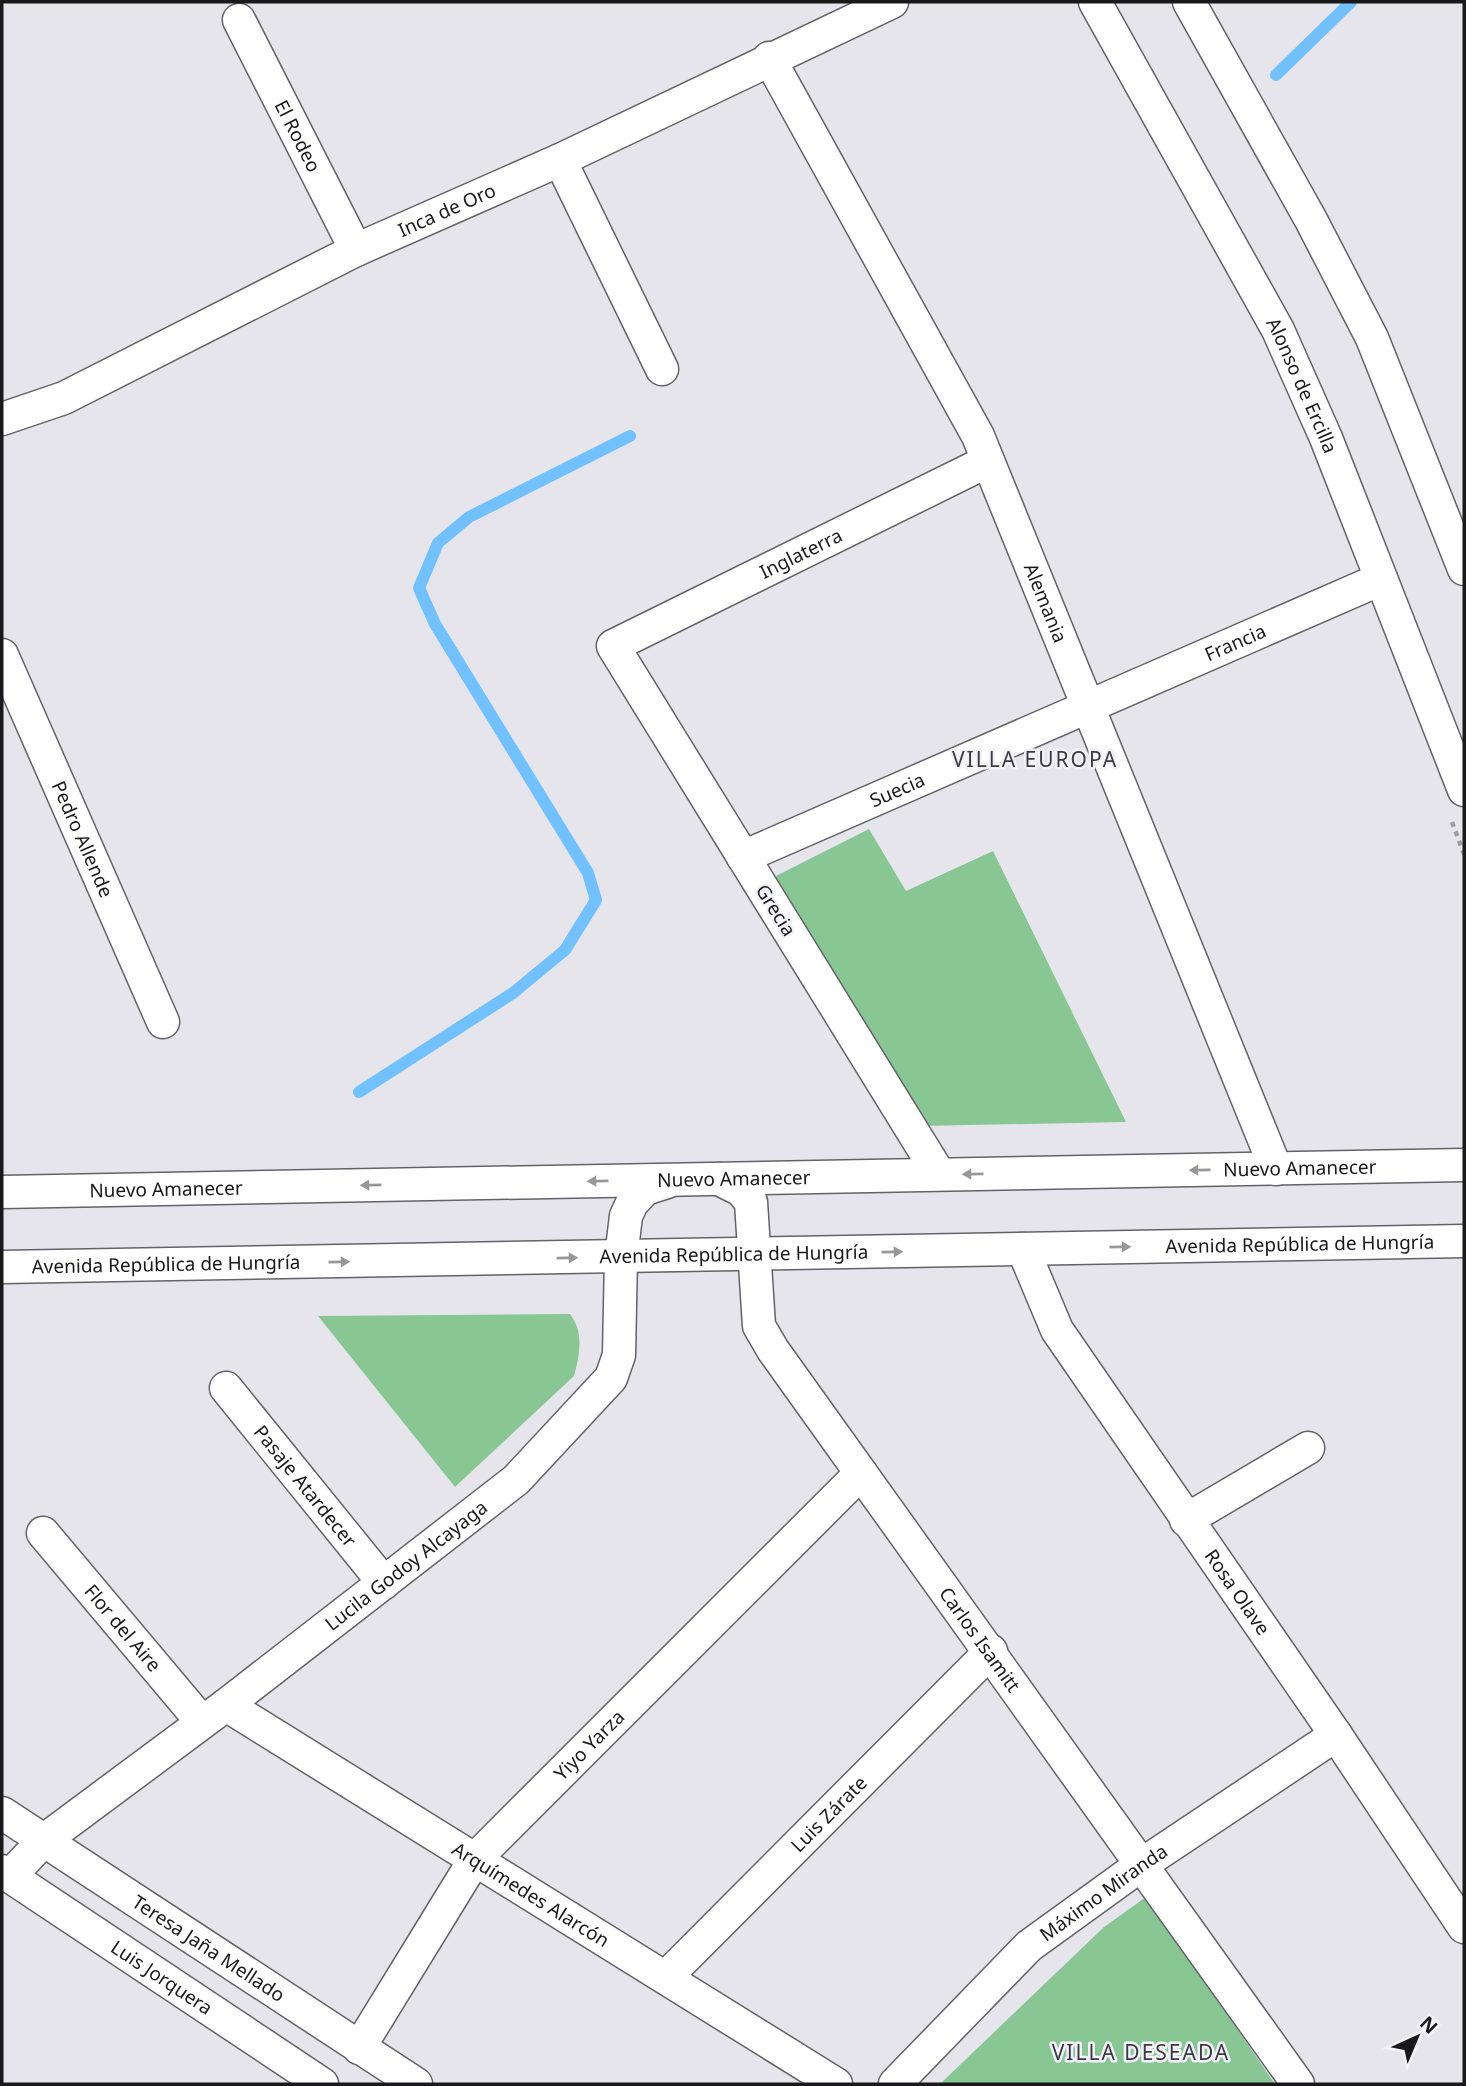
<svg xmlns="http://www.w3.org/2000/svg" width="1466" height="2086" font-family="'Noto Sans',sans-serif">
  <rect width="100%" height="100%" fill="#e6e5ec"/>
  <path fill="#88c793" d="M869,829L906,891L993,851L1126,1122L919,1126L774,877Z
    M570,1314C584,1332 580,1354 574,1376L455,1487L318,1316Z
    M1146,1897L1275,2084H940L1104,1927Z"/>
  <g fill="none" stroke-linecap="round" stroke-linejoin="round">
    <path stroke="#70c1fd" stroke-width="12" d="M1276,75L1351,2
      M359,1092L513,993L565,950L596,900L588,873L435,624L419,588L438,543L469,517L630,436"/>
    <g stroke="#636268" stroke-width="35">
      <g id="minor">
        <path id="s1" d="M1095,2L1278,330L1326,438L1464,790"/>
        <path d="M1189,2L1311,220L1372,338L1464,569"/>
        <path id="s2" d="M239,20L356,250"/>
        <path id="s3" d="M769,58L978,436L1276,1169"/>
        <path d="M560,160L662,369"/>
        <path id="s4" d="M2,419L64,398L356,250L560,160L892,2"/>
        <path id="s5" d="M2,655L163,1022"/>
        <path id="s6" d="M743,857L1381,579"/>
        <path id="s7" d="M939,1174L613,646L988,461"/>
        <path id="s8" d="M719,1179L741,1190L751,1202L759,1326L773,1350L1298,2084"/>
        <path id="s9" d="M2,1192L1464,1165"/>
        <path id="s10" d="M1023,1249L1057,1330L1336,1735L1464,1927"/>
        <path id="s11" d="M2,1267L1464,1241"/>
        <path id="s12" d="M226,1388L384,1583"/>
        <path d="M1186,1520L1308,1448"/>
        <path id="s13" d="M43,1533L202,1722"/>
        <path id="s14" d="M226,1705L836,2084"/>
        <path id="s15" d="M2,1813L416,2084"/>
        <path id="s16" d="M2,1871L322,2084"/>
        <path id="s17" d="M10,1876L43,1841L226,1705L516,1480L611,1378L619,1355L621,1257L626,1216L632,1203L645,1189L667,1182"/>
        <path id="s18" d="M667,1976L991,1651"/>
        <path id="s19" d="M359,2048L475,1859L861,1473"/>
        <path id="s20" d="M895,2084L1029,1946L1141,1865L1336,1735"/>
      </g>
    </g>
    <path stroke="#9e9da2" stroke-width="4.5" stroke-dasharray="5 5" stroke-linecap="butt" d="M1452,822L1464,854"/>
    <use href="#minor" stroke="#fff" stroke-width="32"/>
  </g>
  <defs><path id="oneway-solid" d="M-6-.8H1V-3.2L6.5 0L1 3.2V.8H-6Z" transform="scale(1.75)"/></defs>
  <g fill="#989898">
    <use href="#oneway-solid" transform="translate(1200 1170) rotate(179)"/>
    <use href="#oneway-solid" transform="translate(973 1174) rotate(179)"/>
    <use href="#oneway-solid" transform="translate(598 1181) rotate(179)"/>
    <use href="#oneway-solid" transform="translate(371 1185) rotate(179)"/>
    <use href="#oneway-solid" transform="translate(1120 1247) rotate(-1)"/>
    <use href="#oneway-solid" transform="translate(892 1252) rotate(-1)"/>
    <use href="#oneway-solid" transform="translate(567 1258) rotate(-1)"/>
    <use href="#oneway-solid" transform="translate(339 1262) rotate(-1)"/>
  </g>
  <g text-anchor="middle" stroke-width="5" stroke-linejoin="round" paint-order="stroke">
    <g font-size="19" fill="#19191b" stroke="#f3f2f9">
      <text dy="7" stroke="none"><textPath href="#s2" startOffset="130">El Rodeo</textPath></text>
      <text dy="7" stroke="none"><textPath href="#s4" startOffset="492">Inca de Oro</textPath></text>
      <text dy="7" stroke="none"><textPath href="#s1" startOffset="436">Alonso de Ercilla</textPath></text>
      <text dy="7" stroke="none"><textPath href="#s7" startOffset="830">Inglaterra</textPath></text>
      <text dy="7" stroke="none"><textPath href="#s3" startOffset="612">Alemania</textPath></text>
      <text dy="7" stroke="none"><textPath href="#s6" startOffset="537">Francia</textPath></text>
      <text dy="7" stroke="none"><textPath href="#s6" startOffset="168">Suecia</textPath></text>
      <text dy="7" stroke="none"><textPath href="#s5" startOffset="201">Pedro Allende</textPath></text>
      <text transform="translate(776 910) rotate(58)" y="7">Grecia</text>
      <text dy="7" stroke="none"><textPath href="#s9" startOffset="1298">Nuevo Amanecer</textPath></text>
      <text dy="7" stroke="none"><textPath href="#s9" startOffset="732">Nuevo Amanecer</textPath></text>
      <text dy="7" stroke="none"><textPath href="#s9" startOffset="164">Nuevo Amanecer</textPath></text>
      <text dy="7" stroke="none"><textPath href="#s11" startOffset="1298">Avenida República de Hungría</textPath></text>
      <text dy="7" stroke="none"><textPath href="#s11" startOffset="732">Avenida República de Hungría</textPath></text>
      <text dy="7" stroke="none"><textPath href="#s11" startOffset="164">Avenida República de Hungría</textPath></text>
      <text dy="7" stroke="none"><textPath href="#s12" startOffset="126">Pasaje Atardecer</textPath></text>
      <text dy="7" stroke="none"><textPath href="#s17" startOffset="504">Lucila Godoy Alcayaga</textPath></text>
      <text dy="7" stroke="none"><textPath href="#s10" startOffset="406">Rosa Olave</textPath></text>
      <text dy="7" stroke="none"><textPath href="#s13" startOffset="124">Flor del Aire</textPath></text>
      <text dy="7" stroke="none"><textPath href="#s8" startOffset="548">Carlos Isamitt</textPath></text>
      <text dy="7" stroke="none"><textPath href="#s19" startOffset="383">Yiyo Yarza</textPath></text>
      <text dy="7" stroke="none"><textPath href="#s18" startOffset="229">Luis Zárate</textPath></text>
      <text dy="7" stroke="none"><textPath href="#s14" startOffset="359">Arquímedes Alarcón</textPath></text>
      <text dy="7" stroke="none"><textPath href="#s20" startOffset="284">Máximo Miranda</textPath></text>
      <text dy="7" stroke="none"><textPath href="#s15" startOffset="247">Teresa Jaña Mellado</textPath></text>
      <text dy="7" stroke="none"><textPath href="#s16" startOffset="192">Luis Jorquera</textPath></text>
    </g>
    <g font-size="21" letter-spacing="2" fill="#3c3b41" stroke="#f3f2f9">
      <text x="1035" y="767">VILLA EUROPA</text>
      <text x="1141" y="2060">VILLA DESEADA</text>
    </g>
  </g>
  <rect width="1466" height="2086" fill="none" stroke="#19191b" stroke-width="7"/>
  <g transform="translate(1417 2037) rotate(44)" stroke="#f3f2f9" stroke-width="5" paint-order="stroke">
  <path d="M0-5L12 26L0 18L-12 26Z" fill="#19191b"/>
  <text y="-10" font-size="19" font-weight="bold" text-anchor="middle" fill="#19191b">N</text>
  </g>
</svg>
